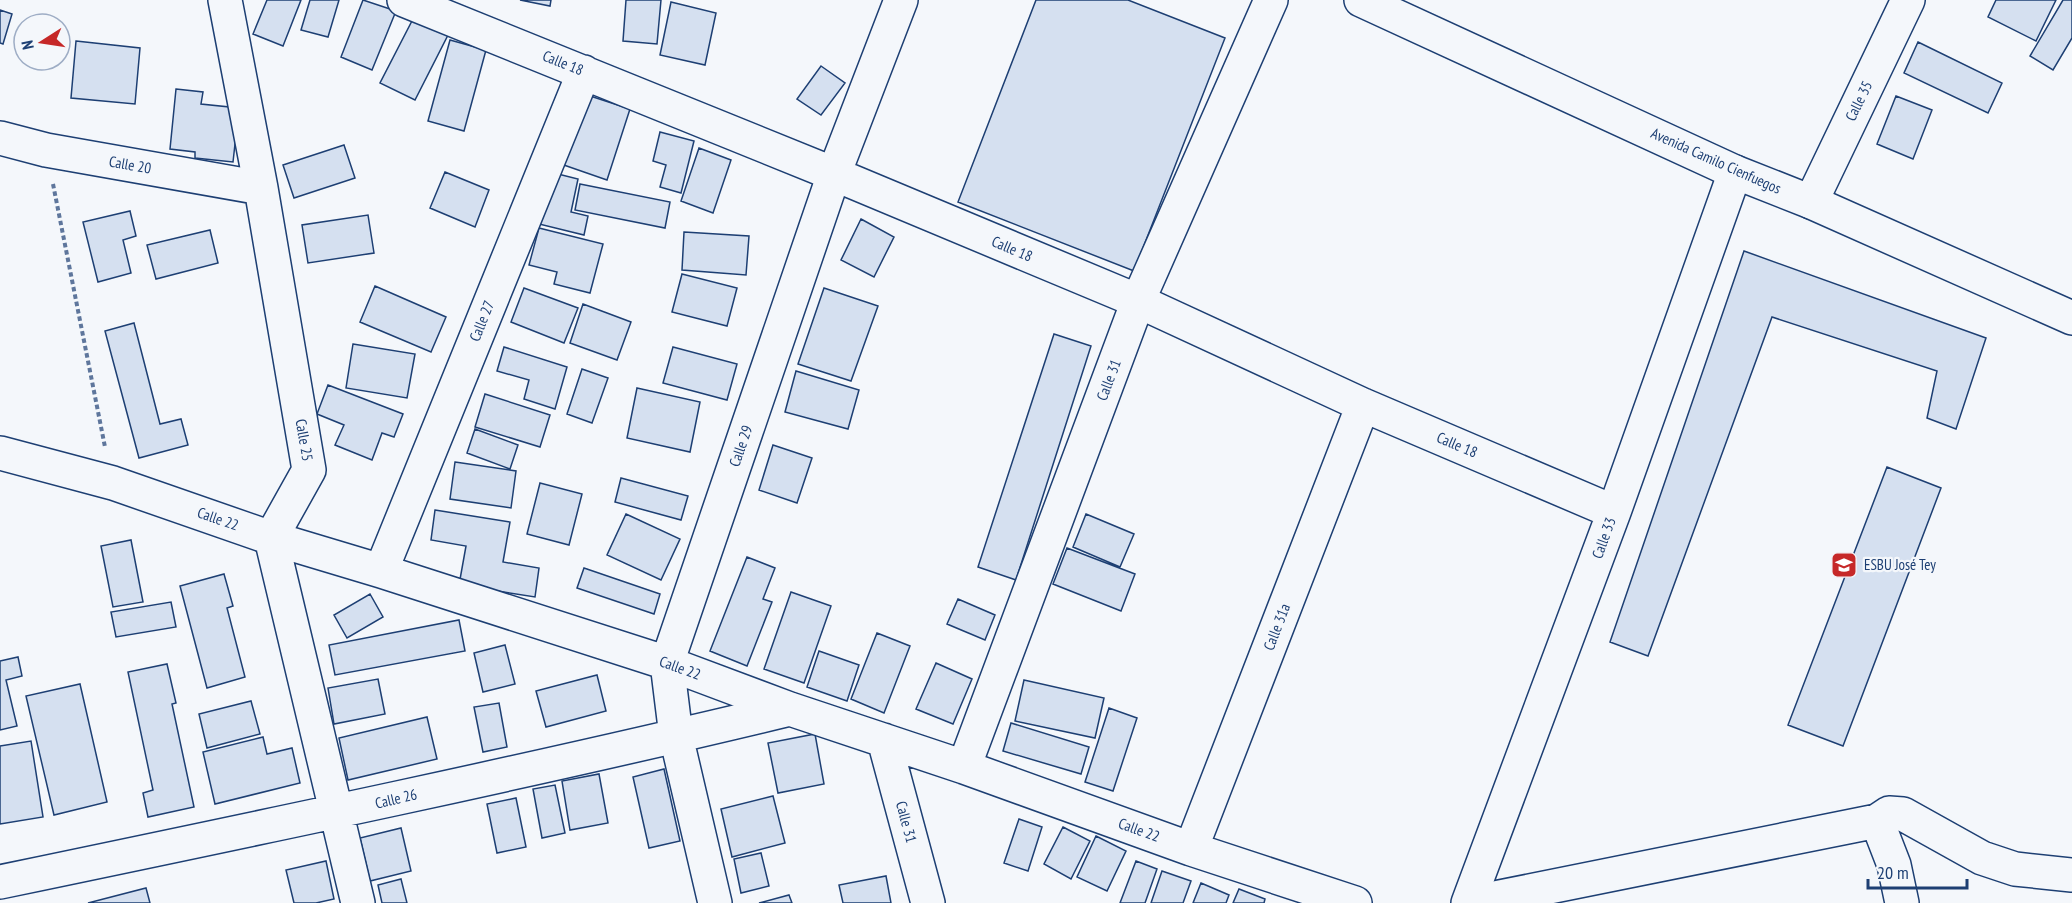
<svg xmlns="http://www.w3.org/2000/svg" width="2072" height="903" font-family="'PT Sans Narrow',sans-serif">
  <rect width="100%" height="100%" fill="#f4f7fb"/>
  <path fill="#d5e0f0" stroke="#1d3f73" stroke-width="1.5" d="M267,0H301L283,46L253,34Z
    M310,0H339L328,37L301,30Z
    M363,0L396,11L372,70L341,57Z
    M520,0H551L550,6Z
    M626,0H661L657,44L623,41Z
    M1036,0H1128L1225,38L1134,271L958,202Z
    M1996,0H2056L2036,41L1988,17Z
    M2063,0H2072V38L2053,70L2030,56Z
    M671,2L716,13L705,65L660,55Z
    M0,10L12,14L3,44L0,43Z
    M414,17L448,35L415,100L380,83Z
    M450,40L486,50L464,131L428,121Z
    M76,41L140,48L135,104L71,98Z
    M1918,42L2002,83L1988,113L1904,73Z
    M821,66L845,83L821,115L797,99Z
    M176,89L203,92L201,104L239,108L233,162L195,158V152L170,149Z
    M581,93L630,109L607,180L558,163Z
    M1896,96L1932,110L1913,159L1877,144Z
    M660,132L694,141L681,193L660,187L666,165L653,161Z
    M344,145L355,178L294,198L283,165Z
    M699,148L731,160L713,213L681,201Z
    M445,172L489,190L475,227L430,208Z
    M550,172L578,179L571,212L588,216L584,235L539,224Z
    M580,184L670,202L665,228L575,210Z
    M130,211L136,236L123,240L131,273L98,282L83,222Z
    M368,215L374,253L308,263L302,225Z
    M861,219L894,237L874,277L841,260Z
    M539,228L603,244L590,293L554,284L557,272L529,265Z
    M210,230L218,263L156,279L147,245Z
    M684,232L749,236L746,275L682,270Z
    M1744,251L1986,338L1956,429L1927,418L1937,371L1772,317L1648,656L1610,642Z
    M682,274L737,288L727,326L672,312Z
    M375,286L446,317L431,352L360,322Z
    M524,288L578,308L564,343L511,322Z
    M824,288L878,306L851,381L798,364Z
    M583,304L631,322L617,360L570,343Z
    M134,323L160,424L181,419L188,445L139,458L105,331Z
    M1054,334L1091,346L1016,580L978,567Z
    M353,344L415,354L407,398L346,388Z
    M504,347L567,367L555,409L524,399L529,380L497,371Z
    M673,347L737,364L727,400L663,383Z
    M582,369L608,378L592,423L567,414Z
    M796,371L859,390L848,429L785,412Z
    M328,385L403,414L394,437L382,433L372,460L335,445L344,425L317,414Z
    M637,388L700,402L690,452L627,438Z
    M485,394L550,415L540,447L475,427Z
    M475,429L518,445L510,469L467,453Z
    M773,445L812,458L797,503L759,490Z
    M455,462L516,471L511,508L450,499Z
    M1887,467L1941,488L1843,746L1788,725Z
    M621,478L688,496L681,520L615,502Z
    M540,483L582,494L569,545L527,534Z
    M435,510L510,522L503,562L539,568L535,597L459,585L466,546L431,540Z
    M626,514L680,539L661,580L607,555Z
    M1086,514L1134,534L1120,567L1073,547Z
    M131,540L143,602L113,607L101,546Z
    M1067,548L1135,574L1121,611L1053,584Z
    M747,557L775,568L763,599L772,602L747,666L710,651Z
    M584,568L660,594L654,614L577,588Z
    M224,574L233,606L227,608L245,677L207,688L180,586Z
    M791,592L831,606L804,683L764,669Z
    M370,594L383,617L347,638L334,615Z
    M958,599L995,615L985,640L947,624Z
    M171,602L176,627L116,637L111,612Z
    M459,620L465,651L335,675L329,645Z
    M877,633L910,646L884,713L851,699Z
    M505,645L515,684L483,692L474,653Z
    M819,651L859,665L847,701L807,687Z
    M18,657L22,676L6,680L17,726L0,730V661Z
    M936,663L972,679L953,724L916,709Z
    M167,664L176,703L172,704L194,807L148,817L143,793L153,790L128,672Z
    M597,675L606,711L546,727L536,691Z
    M378,679L385,714L334,724L328,688Z
    M1024,680L1104,698L1095,738L1015,721Z
    M80,684L107,802L54,815L26,696Z
    M251,701L260,734L207,748L199,714Z
    M499,703L507,747L483,752L474,707Z
    M1109,708L1137,718L1113,791L1085,782Z
    M427,717L437,759L348,780L339,738Z
    M1011,723L1089,747L1081,774L1003,751Z
    M815,734L824,784L778,793L768,743Z
    M263,737L267,754L292,748L300,783L215,804L203,752Z
    M31,741L43,817L0,824V746Z
    M664,769L680,841L649,848L633,777Z
    M599,774L608,823L570,830L562,781Z
    M555,785L565,833L542,838L533,789Z
    M773,796L785,843L732,857L721,809Z
    M516,798L526,847L497,853L487,804Z
    M1019,819L1042,827L1028,871L1004,863Z
    M1063,827L1090,841L1071,879L1044,864Z
    M401,828L411,871L370,881L360,838Z
    M1096,836L1126,851L1107,891L1077,877Z
    M761,853L769,886L741,893L734,859Z
    M326,861L334,899L316,903H294L286,870Z
    M1136,861L1157,869L1145,903H1120Z
    M1162,871L1191,881L1183,903H1151Z
    M886,876L891,903H843L839,885Z
    M401,879L407,903H382L378,885Z
    M1201,883L1229,895L1226,903H1193Z
    M146,888L150,903H88Z
    M1239,889L1265,899L1264,903H1233Z
    M789,895L792,903H759Z"/>
  <g fill="none" stroke-linecap="round" stroke-linejoin="round">
    <g stroke="#1d3f73" stroke-width="36">
      <path id="minor" d="M225,0L261,188L309,470L271,538L358,903
        M404,0L834,174L1138,301L1363,405L1614,512
        M0,138L46,150L261,188
        M1811,202L1908,0
        M0,453L113,483L271,538L381,571L667,663L790,709L964,767L1191,849L1355,903
        M381,571L584,72
        M884,740L928,903
        M964,767L1138,301L1271,0
        M1877,821L1889,813L1903,814L1982,858L2015,869L2072,875
        M1191,849L1363,405
        M0,882C264,827 528,772 790,709
        M715,903L676,736L667,663L834,174L901,0
        M1468,903L1614,512L1735,172
        M1470,903L1877,821L1894,865L1902,903"/>
    </g>
    <g stroke="#1d3f73" stroke-width="36">
      <path id="major" d="M1361,0L1735,172L1811,202L2072,318"/>
    </g>
    <path stroke="#5e769c" stroke-width="4" stroke-dasharray="4.5 3" stroke-linecap="butt" d="M53,184L105,447"/>
    <use href="#minor" stroke="#f4f7fb" stroke-width="33"/>
    <use href="#major" stroke="#f4f7fb" stroke-width="33"/>
  </g>
  <defs>
    <g id="school-square" transform="scale(1.35)"><rect x="-9" y="-9" width="18" height="18" rx="4" fill="#c62828" stroke="#f4f7fb"/><path d="M0-5L7-2L0 1L-7-2ZM-4 1L0 2.5L4 1V4Q0 6-4 4Z" fill="#fff"/></g>
  </defs>
  <g fill-rule="evenodd">
    <use href="#school-square" x="1844" y="565"/>
  </g>
  <g text-anchor="middle" stroke-width="4.5" stroke-linejoin="round" paint-order="stroke">
    <g font-size="15" fill="#1d3f73" stroke="#f4f7fb">
      <text transform="translate(563 63) rotate(22)" y="5">Calle 18</text>
      <text transform="translate(1859 101) rotate(-64)" y="5">Calle 35</text>
      <text transform="translate(1716 161) rotate(24)" y="5">Avenida Camilo Cienfuegos</text>
      <text transform="translate(130 165) rotate(10)" y="5">Calle 20</text>
      <text transform="translate(1012 249) rotate(23)" y="5">Calle 18</text>
      <text transform="translate(482 321) rotate(-68)" y="5">Calle 27</text>
      <text transform="translate(1109 380) rotate(-69)" y="5">Calle 31</text>
      <text transform="translate(304 440) rotate(80)" y="5">Calle 25</text>
      <text transform="translate(1457 445) rotate(23)" y="5">Calle 18</text>
      <text transform="translate(741 446) rotate(-71)" y="5">Calle 29</text>
      <text transform="translate(218 519) rotate(19)" y="5">Calle 22</text>
      <text transform="translate(1604 538) rotate(-70)" y="5">Calle 33</text>
      <text transform="translate(1277 627) rotate(-69)" y="5">Calle 31a</text>
      <text transform="translate(680 668) rotate(20)" y="5">Calle 22</text>
      <text transform="translate(396 799) rotate(-13)" y="5">Calle 26</text>
      <text transform="translate(906 822) rotate(75)" y="5">Calle 31</text>
      <text transform="translate(1139 830) rotate(20)" y="5">Calle 22</text>
    </g>
    <g font-size="15" fill="#1d3f73" stroke="#f4f7fb" text-anchor="start">
      <text x="1864" y="570">ESBU José Tey</text>
    </g>
  </g>
  <g transform="translate(42 42) rotate(258)"><circle r="28" fill="#f4f7fb" stroke="#9eadc5" stroke-width="1.5"/>
  <path d="M0-4.5L10 22L0 15L-10 22Z" fill="#c62828"/>
  <text y="-9" font-size="16" font-weight="bold" text-anchor="middle" fill="#1d3f73">N</text>
  </g>
  <path d="M1868 879v9h99v-9" fill="none" stroke="#1d3f73" stroke-width="3"/>
  <text x="1877" y="879" font-size="18" fill="#1d3f73" stroke="#f4f7fb" stroke-width="4.5" paint-order="stroke">20 m</text>
</svg>
